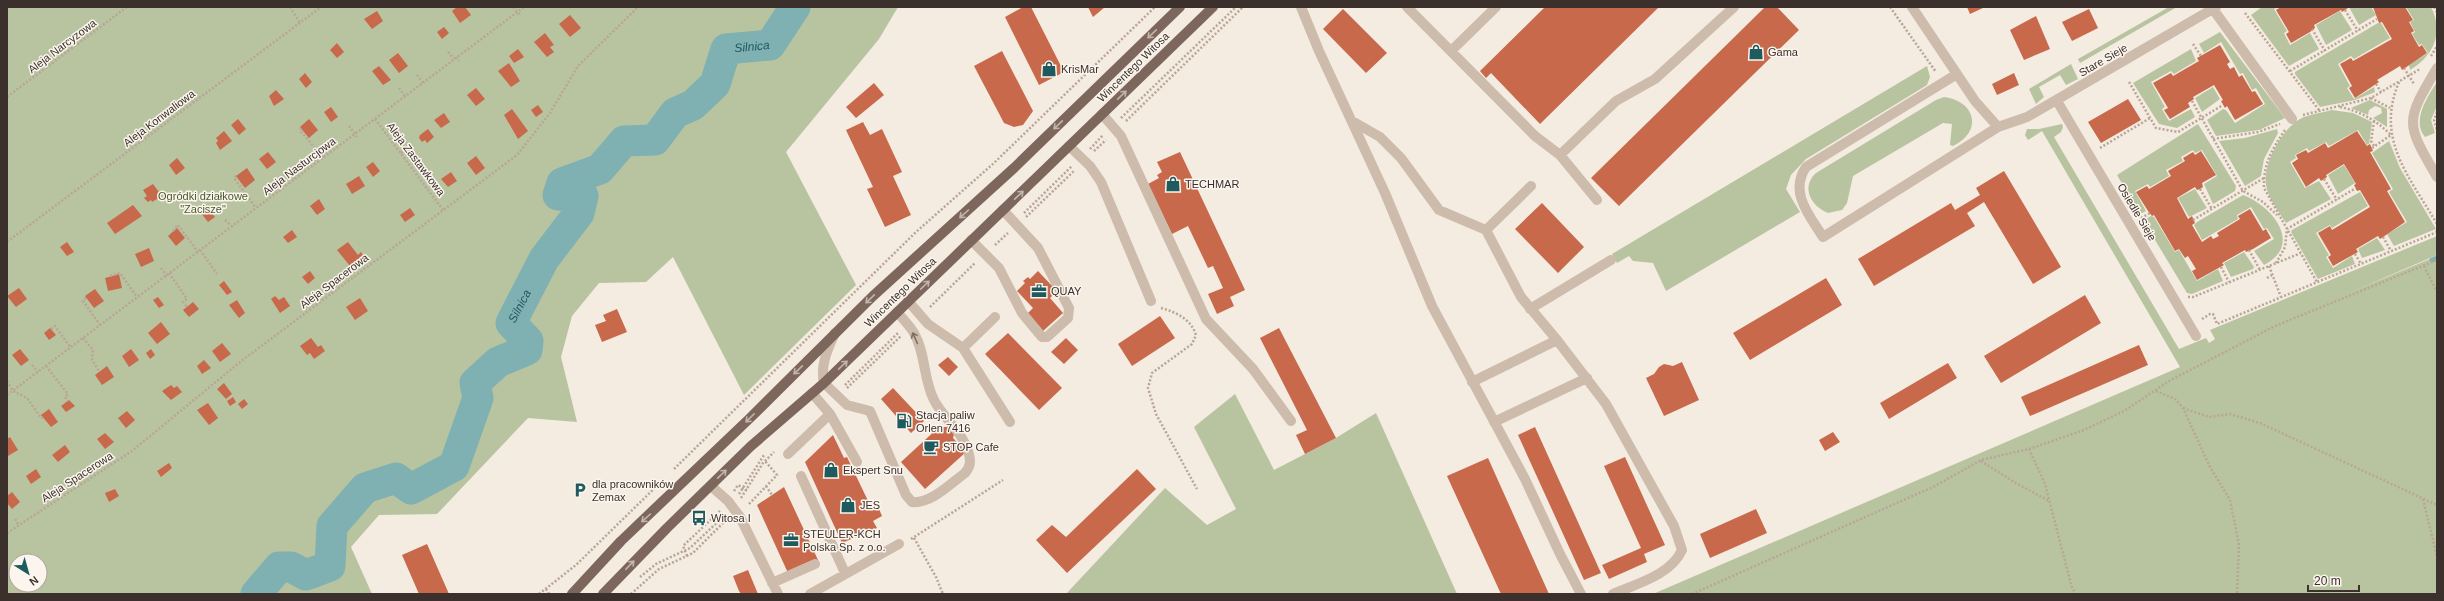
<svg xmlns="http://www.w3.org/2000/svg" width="2444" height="601" font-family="Helvetica,sans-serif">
  <rect width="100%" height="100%" fill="#f4ebe1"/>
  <path fill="#b8c4a0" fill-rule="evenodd" d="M7,7H898L879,39L786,152L856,285L744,395L673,257L646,282L599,283L572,316L561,357L577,422L528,418L437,514L379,515L351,547L372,594H7ZM16,561H40V585H16Z
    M2169,7H2177L2080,63L2078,59Z
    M2262,7H2278L2274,9L2287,31L2284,33L2290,45L2310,33L2319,49L2289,66L2251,15Z
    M2349,7H2371L2376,15L2359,25Z
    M2406,7H2431C2444,32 2434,56 2410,70L2409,65L2428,53L2422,44L2419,45L2412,34L2415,32L2410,22L2414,20Z
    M2340,11L2352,30L2326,45L2316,25Z
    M2378,23H2381L2390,38L2354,59L2351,56L2338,64L2350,86L2347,88L2354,99L2374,87L2375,92L2355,100L2320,107L2295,74V72Z
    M2220,32L2285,118L2259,130L2216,136L2207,120L2223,109L2226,110L2235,123L2265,104L2256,88L2252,90L2243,73L2240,74L2221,42L2204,53L2199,44Z
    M2191,49L2196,61L2174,74L2171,71L2151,82L2165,107L2162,109L2169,121L2191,109L2195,117L2177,128L2159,124L2133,83Z
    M2071,64L2078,79L2066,85L2060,75L2039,87L2044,97L2036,104L2029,89Z
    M1927,66L1930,77L1927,85L1806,159L1791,175L1786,189L1800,212L1666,291L1653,263L1633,261L1629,256L1617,263L1612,254Z
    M2437,82V106L2431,120L2435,133L2425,137C2411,121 2428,96 2437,82Z
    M2213,87L2220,99L2202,112L2195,98Z
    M1944,97C1976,101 1983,132 1953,146L1950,145L1952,124L1943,123L1853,176L1847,203L1842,210L1828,213C1810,206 1801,187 1816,173L1936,100Z
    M2370,100L2387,109V127L2373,118L2382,113L2381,108L2375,106L2369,110L2368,115L2351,108Z
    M2332,110L2353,113L2372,122L2369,144L2367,145L2358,130L2329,146L2326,142L2309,151L2307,148L2295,155L2296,158L2290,162L2305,188L2319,181L2331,199L2286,223C2279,212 2268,198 2266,185C2263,164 2281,130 2300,119C2309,114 2322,113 2332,110Z
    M2062,124L2063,127L2061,132L2054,137L2179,349L2206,338L2209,343L2215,339L2210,330L2437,236V255L2349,293L2437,256V594H1653L2180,367L2042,131L2028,140L2025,135L2027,129H2039Z
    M2198,124L2236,186L2235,191L2213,204L2204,184L2217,176L2202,150L2195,153L2193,150L2181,157L2183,161L2166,170L2169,176L2150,187L2148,184L2135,191L2146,211L2140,214L2117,175Z
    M2277,129L2278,133L2264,159L2261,176L2245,186L2219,141L2245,138Z
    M2389,141L2400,168L2436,229L2394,246L2387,234L2407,222L2389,192L2393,189L2372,153Z
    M2344,165L2355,183L2338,194L2328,175Z
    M2195,189L2207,208L2189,217L2178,198Z
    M2360,192L2368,206L2332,228L2330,225L2316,233L2329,255L2326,257L2333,268L2352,256L2355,264L2318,279L2291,232L2292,230Z
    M2243,195C2272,206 2304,244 2264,265L2254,251L2274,239L2267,228L2264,229L2251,207L2237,215L2238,219L2202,240L2194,225L2197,222Z
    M2151,216L2154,217L2175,252L2179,250L2197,281L2218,269L2223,281L2192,294L2187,293L2143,220Z
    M2377,238L2385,250L2362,258L2358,249Z
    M2244,252L2254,267L2253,269L2231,277L2224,263Z
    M1235,394L1274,470L1336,438L1376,413L1457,594H1066L1165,488L1207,525L1236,509L1194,427Z"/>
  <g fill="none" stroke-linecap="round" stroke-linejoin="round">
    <path stroke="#7fb0b2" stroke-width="5" d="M2432,260L2437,258"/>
    <path stroke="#7fb0b2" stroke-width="31" id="s1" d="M256,594L279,567H291L306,575L330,566L332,526L365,488L396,478L411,489L454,466L478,398L475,383L498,362L527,350L528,341L511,323L544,259L579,213L583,196L558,195L562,183L600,169L624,141L655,140L675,113L693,105L715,84L726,49L770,45L795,7"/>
  </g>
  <path fill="#c8694b" d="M457,7H465L471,15L460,23L452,11Z
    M1023,7H1031L1064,72L1039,85L1005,17Z
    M1088,7H1105L1093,17Z
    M1545,7H1659L1540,124L1491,73L1486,78L1480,71Z
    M1765,7H1777L1799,30L1619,206L1591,178Z
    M1967,7H1985L1970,14Z
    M2281,7H2347L2348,8L2342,12L2341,10L2314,25L2315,28L2310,32L2291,43L2286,34L2289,32L2276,10Z
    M2373,7H2405L2413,20L2409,22L2414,31L2411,33L2419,47L2422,45L2427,53L2402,70L2400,66L2377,80L2379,82L2355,98L2349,88L2352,86L2340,64L2351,58L2353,61L2392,39L2382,22L2379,23Z
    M1343,9L1387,53L1366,73L1323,29Z
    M2089,9L2098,28L2072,41L2062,22Z
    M377,11L383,21L372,29L364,19Z
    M570,15L581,28L570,37L559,24Z
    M2036,16L2050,49L2024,60L2010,30Z
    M444,27L449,33L442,39L437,32Z
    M545,33L554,45L550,47L554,52L547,57L534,42Z
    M337,43L344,52L337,58L330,50Z
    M2220,45L2230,62L2227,64L2230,69L2234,67L2239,77L2242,75L2252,92L2255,91L2263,104L2235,120L2227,106L2225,108L2221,101L2223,100L2214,85L2193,97L2194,99L2188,103L2190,107L2170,119L2164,110L2168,108L2153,83L2171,73L2173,76L2199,61L2197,58Z
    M518,49L524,57L514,63L509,56Z
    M1002,51L1033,111L1023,125L1014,127L1004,123L974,66Z
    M398,53L408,66L399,73L389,60Z
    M509,63L520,81L511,87L498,71Z
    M379,66L391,80L383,85L372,71Z
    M305,73L312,82L306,88L299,79Z
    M2014,73L2019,85L1997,95L1992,84Z
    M874,83L884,95L856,118L846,107Z
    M476,88L485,99L476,106L467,95Z
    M276,90L284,99L274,106L269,96Z
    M2128,99L2141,120L2101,143L2088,122Z
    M538,105L543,112L536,117L531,110Z
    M331,107L338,117L331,122L324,112Z
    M512,109L528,131L518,139L504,115Z
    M444,113L450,122L441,128L434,120Z
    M238,119L246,129L239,135L231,125Z
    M309,119L318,130L309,138L300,127Z
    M863,122L870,135L882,129L902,172L893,176L911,215L885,227L867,189L873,187L846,130Z
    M428,129L434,137L427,143L425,140L422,142L419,138L420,135Z
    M224,131L232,141L220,150L216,143L218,141L216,138Z
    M2357,131L2367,146L2370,144L2373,151L2370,152L2391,189L2387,191L2405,222L2383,237L2380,239L2378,236L2356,249L2358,252L2333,266L2328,257L2331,255L2318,233L2330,226L2332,230L2370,207L2360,190L2357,191L2354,185L2356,184L2344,164L2326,175L2327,177L2321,181L2319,178L2306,187L2292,163L2298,159L2296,155L2306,150L2308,153L2325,143L2328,148Z
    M2201,151L2216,175L2202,183L2203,187L2200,189L2197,190L2195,187L2177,198L2188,219L2192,216L2195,223L2192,225L2202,242L2211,236L2213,239L2219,236L2217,233L2240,219L2238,216L2250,209L2263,231L2266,229L2271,238L2253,249L2246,252L2245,250L2222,263L2224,265L2197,280L2192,271L2196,269L2188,256L2185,258L2179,249L2175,251L2154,215L2152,216L2148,211L2136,192L2147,186L2149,189L2171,176L2168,171L2185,161L2183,158L2193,152L2195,155Z
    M268,152L276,162L267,169L259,159Z
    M1180,152L1245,290L1230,297L1234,306L1217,314L1208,294L1223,288L1213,266L1208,268L1188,226L1172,234L1148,184L1159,178L1157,175L1162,172L1157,162Z
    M476,156L485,168L476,175L467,163Z
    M177,158L185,168L176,175L169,165Z
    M373,162L380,171L373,177L366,167Z
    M247,168L255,180L245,188L236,176Z
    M2004,171L2061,267L2033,284L1984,202L1967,213L1975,226L1874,286L1858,259L1951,203L1955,210L1980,195L1976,188Z
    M451,172L457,181L448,187L441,179Z
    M359,176L365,186L352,194L346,184Z
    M153,184L162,196L152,202L151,200L148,202L144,198L147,196L143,190Z
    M319,199L325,209L317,215L310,206Z
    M1542,203L1584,247L1558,273L1515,229Z
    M133,205L142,216L115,234L107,223Z
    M208,208L215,217L208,222L201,213Z
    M410,208L415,215L405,222L400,215Z
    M177,228L185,238L176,246L168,236Z
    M292,230L297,237L288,243L283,237Z
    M67,242L74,252L67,256L60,247Z
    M348,242L358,255L361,252L364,257L350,266L337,250Z
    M149,248L154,261L141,267L135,254Z
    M310,271L315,278L308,284L302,277Z
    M1038,271L1054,288L1050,291L1053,295L1050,298L1063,313L1043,331L1028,313L1033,308L1017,291L1025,283L1023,281L1028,277L1030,279Z
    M119,274L122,288L108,291L105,278Z
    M1826,278L1842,305L1750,360L1733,333Z
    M224,281L232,292L227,295L219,285Z
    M19,288L27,299L16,307L7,296Z
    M95,289L104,301L94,308L85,296Z
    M2085,295L2101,323L2001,383L1984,356Z
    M275,296L279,300L284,297L290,306L280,313L271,299Z
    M158,297L164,305L159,308L153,300Z
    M360,298L368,311L355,320L346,307Z
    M237,300L245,313L239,318L229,305Z
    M193,302L199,309L189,317L183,310Z
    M617,309L627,332L602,342L595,325L606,321L603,315Z
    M1160,316L1175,338L1132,366L1118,344Z
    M161,322L170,334L157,344L148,333Z
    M50,328L56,335L49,340L44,333Z
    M1279,328L1336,438L1305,454L1296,435L1307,430L1260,338Z
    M1008,333L1062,388L1039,410L985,354Z
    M311,338L318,347L321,345L325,351L314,359L310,353L307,355L300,346Z
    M1066,338L1078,350L1064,364L1051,352Z
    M222,343L231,354L220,362L212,351Z
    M2139,345L2148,365L2030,416L2021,397Z
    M20,349L29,360L21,366L12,355Z
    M131,349L139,360L129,367L122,356Z
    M151,349L155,355L150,359L146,353Z
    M948,357L958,367L949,376L938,365Z
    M204,360L211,368L202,374L197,366Z
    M1682,362L1699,400L1664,416L1646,378L1654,374L1659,367L1664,364L1673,366Z
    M1948,363L1957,378L1889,419L1880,403Z
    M107,366L114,377L102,385L95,375Z
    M224,383L232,394L226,399L217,389Z
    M171,385L174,388L177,386L182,392L171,400L162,391Z
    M893,388L924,421L911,433L881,399Z
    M233,397L236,402L230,406L227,401Z
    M244,399L248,404L242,409L238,404Z
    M69,400L75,406L66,412L61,406Z
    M208,403L218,418L209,425L197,410Z
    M49,409L58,422L51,427L41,415Z
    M127,411L135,420L126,428L118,418Z
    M939,427H948L954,434L953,438L966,452L925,489L901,462Z
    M1535,427L1601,573L1584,580L1518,435Z
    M1833,432L1840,442L1825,451L1819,440Z
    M105,433L114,442L105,449L97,439Z
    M833,435L844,458L847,457L870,505L876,502L882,516L873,521L877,528L842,543L805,462Z
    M10,437L18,450L8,456L7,439Z
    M65,445L70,452L58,462L52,455Z
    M1625,457L1665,545L1644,554L1647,562L1609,579L1602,565L1641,548L1604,466Z
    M1488,458L1549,594H1501L1447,476Z
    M169,463L172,468L161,477L157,471Z
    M36,469L41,477L31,484L26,476Z
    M1137,469L1156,489L1067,573L1036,540L1052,525L1066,537Z
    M784,487L818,560L788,573L757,505Z
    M115,489L119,496L109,502L105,493Z
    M12,492L20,502L12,509L7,503V496Z
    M1756,509L1767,533L1710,558L1700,534Z
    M427,544L449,594H419L402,555Z
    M748,570L758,594H741L739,591L733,576Z"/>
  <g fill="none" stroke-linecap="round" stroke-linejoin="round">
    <path stroke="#b9a596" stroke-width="2.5" stroke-dasharray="2 2" stroke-linecap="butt" d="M290,7L300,23
      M513,7L520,15
      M1890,7L1936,72
      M2434,7L2437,12
      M2345,10L2358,31
      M2245,13L2319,110
      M2312,29L2325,51
      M2193,44L2201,56
      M448,52L454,59
      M2431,56L2437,46
      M456,57L459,61
      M2404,68L2414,84
      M2290,71L2377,19
      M417,75L423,83
      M2129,82L2156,128L2178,132L2223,105
      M2399,82C2375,139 2409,176 2437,224
      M2376,84L2381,92
      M399,88L405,96
      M7,97L127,7
      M2371,98L2390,108
      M2192,101L2243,191L2263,202L2277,215
      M2340,107C2360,111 2377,121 2391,135L2372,148
      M2437,112L2434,120L2437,130
      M2303,115L2371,98L2420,69
      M1121,118L1236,7
      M375,119L443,210
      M1126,121L1243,7
      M2374,121L2371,141L2374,146
      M349,126L357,137
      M301,128L300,130L323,158
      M2285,130C2272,149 2263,165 2264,188L2317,282
      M2213,139L2258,132L2280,124
      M2100,148L2150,118
      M1090,149L1103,135
      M1094,151L1106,140
      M401,153L405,150
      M288,172L294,179
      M236,176L234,178L256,208
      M2324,179L2337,200
      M2200,189L2212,209
      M1024,213L1072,166
      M1026,217L1075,170
      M2141,218L2150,213
      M225,220L234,228
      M2193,220L2264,178
      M173,231L178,225L198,252
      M2383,237L2391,251
      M7,242L321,7
      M995,245L1008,233
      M200,250L217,274
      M2249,250L2260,270
      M2355,254L2361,264
      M2276,263L2285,247L2287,229L2356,188
      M2269,266L2281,297
      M2424,266L2437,292
      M2221,267L2229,282
      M161,268L167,276
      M169,273L187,299L183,302L187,307
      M110,276L120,273L137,297
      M2267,278L2272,275
      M2188,297H2193L2301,253
      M86,298L83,301L100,325
      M930,307L975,263
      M1161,308C1176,312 1191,319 1196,335L1192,344L1152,373L1148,388L1156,414L1197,489
      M2202,319L2210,314H2213L2217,324L2437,232
      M51,329L55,326L71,348
      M83,338L93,350L92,360L99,371
      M32,365L38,372
      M46,366L68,394L65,397L68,401
      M7,381L13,391L27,398L41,418L43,417
      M845,385L899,332
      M847,388L901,336
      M2156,391L2175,399L2183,408L2210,467L2230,500L2239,545L2237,594
      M7,395L524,7
      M2183,408L2209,417L2230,414L2260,423L2437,505
      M2029,449L2045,484L2072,588L2076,594
      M1981,461L2014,482L2049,501
      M674,469L916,232L994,163L1155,7
      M766,486L772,495
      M734,491L738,485L747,490
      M739,494L764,455
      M741,498L763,463L774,452
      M2423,499L2437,557
      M749,504L777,475L765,461
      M15,519L18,524
      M7,533L132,451L240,362L517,155L550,113L578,66L638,7
      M914,538L936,577L943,594
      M911,539L1003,480
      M687,556L683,546L720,511
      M640,577L656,564L690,548L724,516
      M546,589L549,594
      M539,594L576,565L665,478
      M631,594L659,569L693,553L726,520
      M1692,594L1935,486L1981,460L2029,449L2084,430L2124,411L2169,381L2275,326L2437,260"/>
    <path stroke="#cdbbac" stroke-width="10" d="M1301,7L1319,51L1385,193L1432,306L1525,479L1560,554L1581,594
      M1407,7L1535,136L1560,155
      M1912,7L1975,101L1998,127
      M2213,9L2292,119
      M1451,51L1496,7
      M2437,68C2405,122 2405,122 2437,177
      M1957,74L1806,167C1789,192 1809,215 1823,237L1998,127L2027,117L2216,7
      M2057,101L2196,336
      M1102,114L1121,136L1206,319L1253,369L1291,421
      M1352,121L1380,137L1401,158L1439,210L1486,230
      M1069,146L1090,166L1101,182L1151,301
      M1531,186L1486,230L1521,297L1557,340
      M1597,200L1560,155L1616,101L1655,79L1734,7
      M971,240L999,268L1022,313L1042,337H1047L1068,318L1069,308L1038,248L1003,210
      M908,301L928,324L963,348L1010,422
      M1530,309L1611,260
      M835,333C828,349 820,364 824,383L847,405L870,411L906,495L912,502C931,504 950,484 965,473C971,466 971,460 968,451C962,431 943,418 934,400C923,379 926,354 914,333C910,326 903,319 897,312
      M963,348L995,317
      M1472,382L1557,340L1606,404L1674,526L1682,550C1671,575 1636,584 1613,594
      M830,414L857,462
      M1494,422L1587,378
      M788,454L830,414L812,393
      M801,476L845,573
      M711,486L728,501L740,517L778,594
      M772,583L815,564
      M810,594L899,544"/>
    <path stroke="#7d675c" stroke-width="10" d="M572,594L621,541L749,419L873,296L1014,168L1180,7
      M603,594L667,528L751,446L824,383L1213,7"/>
  </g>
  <defs><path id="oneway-shaft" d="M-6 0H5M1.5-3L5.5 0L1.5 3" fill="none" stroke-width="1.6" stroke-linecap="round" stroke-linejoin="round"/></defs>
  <g stroke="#c2b5ac">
    <use href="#oneway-shaft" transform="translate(1152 34) rotate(136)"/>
    <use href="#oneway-shaft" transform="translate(1122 95) rotate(-44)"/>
    <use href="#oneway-shaft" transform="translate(1058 125) rotate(136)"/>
    <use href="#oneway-shaft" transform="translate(1019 195) rotate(-43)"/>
    <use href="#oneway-shaft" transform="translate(964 214) rotate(138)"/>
    <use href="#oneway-shaft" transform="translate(925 285) rotate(-44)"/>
    <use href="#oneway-shaft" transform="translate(870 299) rotate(136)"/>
    <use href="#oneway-shaft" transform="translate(843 365) rotate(-44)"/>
    <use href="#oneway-shaft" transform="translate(798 370) rotate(136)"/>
    <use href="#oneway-shaft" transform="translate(750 418) rotate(135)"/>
    <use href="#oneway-shaft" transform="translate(722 474) rotate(-44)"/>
    <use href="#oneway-shaft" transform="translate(646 518) rotate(138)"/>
    <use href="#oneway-shaft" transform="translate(630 565) rotate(-46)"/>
  </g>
  <use stroke="#7d6f65" href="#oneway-shaft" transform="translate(915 338) rotate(-114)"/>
  <defs>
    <g id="shop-bare" transform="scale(1.2)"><path d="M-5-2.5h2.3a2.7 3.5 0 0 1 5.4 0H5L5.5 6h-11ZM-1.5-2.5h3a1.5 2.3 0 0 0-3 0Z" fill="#1f5a5e" stroke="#fbf5ee" stroke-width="2.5" paint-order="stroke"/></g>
    <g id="office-bare" transform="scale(1.2)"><path d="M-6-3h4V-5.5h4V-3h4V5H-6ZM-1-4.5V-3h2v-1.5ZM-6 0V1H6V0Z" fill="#1f5a5e" stroke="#fbf5ee" stroke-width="2.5" paint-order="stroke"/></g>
    <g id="fuel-bare" transform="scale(1.2)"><path d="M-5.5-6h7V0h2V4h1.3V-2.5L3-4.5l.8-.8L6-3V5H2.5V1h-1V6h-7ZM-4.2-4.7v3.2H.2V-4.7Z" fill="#1f5a5e" stroke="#fbf5ee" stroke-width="2.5" paint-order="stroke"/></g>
    <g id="cafe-bare" transform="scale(1.2)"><path d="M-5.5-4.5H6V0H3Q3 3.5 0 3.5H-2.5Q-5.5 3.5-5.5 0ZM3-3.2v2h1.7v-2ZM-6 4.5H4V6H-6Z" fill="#1f5a5e" stroke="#fbf5ee" stroke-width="2.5" paint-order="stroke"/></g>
    <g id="parking-bare" transform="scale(1.2)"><path d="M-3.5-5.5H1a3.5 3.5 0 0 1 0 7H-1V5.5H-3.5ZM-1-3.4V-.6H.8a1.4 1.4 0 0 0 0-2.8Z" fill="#1f5a5e" stroke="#fbf5ee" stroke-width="2.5" paint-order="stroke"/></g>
    <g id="bus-bare" transform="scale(1.2)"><path d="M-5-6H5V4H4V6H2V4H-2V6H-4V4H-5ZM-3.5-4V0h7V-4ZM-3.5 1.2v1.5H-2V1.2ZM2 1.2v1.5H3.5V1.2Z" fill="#1f5a5e" stroke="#fbf5ee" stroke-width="2.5" paint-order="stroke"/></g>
  </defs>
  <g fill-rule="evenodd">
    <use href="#shop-bare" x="1756" y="52"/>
    <use href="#shop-bare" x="1049" y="69"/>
    <use href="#shop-bare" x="1173" y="184"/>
    <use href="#office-bare" x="1039" y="291"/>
    <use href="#fuel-bare" x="904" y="421"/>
    <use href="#cafe-bare" x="931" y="447"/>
    <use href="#shop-bare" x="831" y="470"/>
    <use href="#parking-bare" x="580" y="490"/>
    <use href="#shop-bare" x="848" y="505"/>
    <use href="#bus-bare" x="699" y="518"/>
    <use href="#office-bare" x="791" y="540"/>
  </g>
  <g text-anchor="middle" stroke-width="3" stroke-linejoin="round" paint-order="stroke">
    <g font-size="11" fill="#3b302b" stroke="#fbf5ee">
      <text transform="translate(62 46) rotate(-37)" y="4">Aleja Narcyzowa</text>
      <text transform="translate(2103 60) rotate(-30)" y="4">Stare Sieje</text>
      <text transform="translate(1133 67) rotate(-44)" y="4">Wincentego Witosa</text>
      <text transform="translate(159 118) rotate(-37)" y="4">Aleja Konwaliowa</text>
      <text transform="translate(416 159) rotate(53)" y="4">Aleja Zastawkowa</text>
      <text transform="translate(299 166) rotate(-37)" y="4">Aleja Nasturcjowa</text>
      <text transform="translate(2137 212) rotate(59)" y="4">Osiedle Sieje</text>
      <text transform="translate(334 281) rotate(-37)" y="4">Aleja Spacerowa</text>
      <text transform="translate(900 292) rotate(-44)" y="4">Wincentego Witosa</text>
      <text transform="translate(77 477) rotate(-33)" y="4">Aleja Spacerowa</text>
    </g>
    <g font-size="11" fill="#3b302b" stroke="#fbf5ee" text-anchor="start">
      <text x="1768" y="56">Gama</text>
      <text x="1061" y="73">KrisMar</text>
      <text x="1185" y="188">TECHMAR</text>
      <text x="1051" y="295">QUAY</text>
      <text x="916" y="419">Stacja paliw<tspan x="916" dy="13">Orlen 7416</tspan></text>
      <text x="943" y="451">STOP Cafe</text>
      <text x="843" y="474">Ekspert Snu</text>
      <text x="592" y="488">dla pracowników<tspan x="592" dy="13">Zemax</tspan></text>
      <text x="860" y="509">JES</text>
      <text x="711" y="522">Witosa I</text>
      <text x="803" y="538">STEULER-KCH<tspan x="803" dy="13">Polska Sp. z o.o.</tspan></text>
    </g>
    <g font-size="11" fill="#4a5a2e" stroke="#fbf5ee">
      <text x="203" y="200">Ogródki działkowe<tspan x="203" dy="13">"Zacisze"</tspan></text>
    </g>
    <g font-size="12" font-style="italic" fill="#1f5a5e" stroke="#fbf5ee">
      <text dy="4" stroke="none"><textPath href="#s1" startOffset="904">Silnica</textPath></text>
      <text dy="4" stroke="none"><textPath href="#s1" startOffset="483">Silnica</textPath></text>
    </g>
  </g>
  <rect width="2444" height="601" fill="none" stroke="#3b302b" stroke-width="16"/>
  <g transform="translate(28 573) rotate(143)"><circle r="19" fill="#fbf5ee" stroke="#aea6a0"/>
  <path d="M0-3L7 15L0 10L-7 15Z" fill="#1f5a5e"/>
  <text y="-6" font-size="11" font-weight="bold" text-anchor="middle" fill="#3b302b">N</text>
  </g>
  <path d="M2308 585v6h51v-6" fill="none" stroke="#3b302b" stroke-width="2"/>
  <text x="2314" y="585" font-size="12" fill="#3b302b" stroke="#fbf5ee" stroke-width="3" paint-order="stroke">20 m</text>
</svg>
